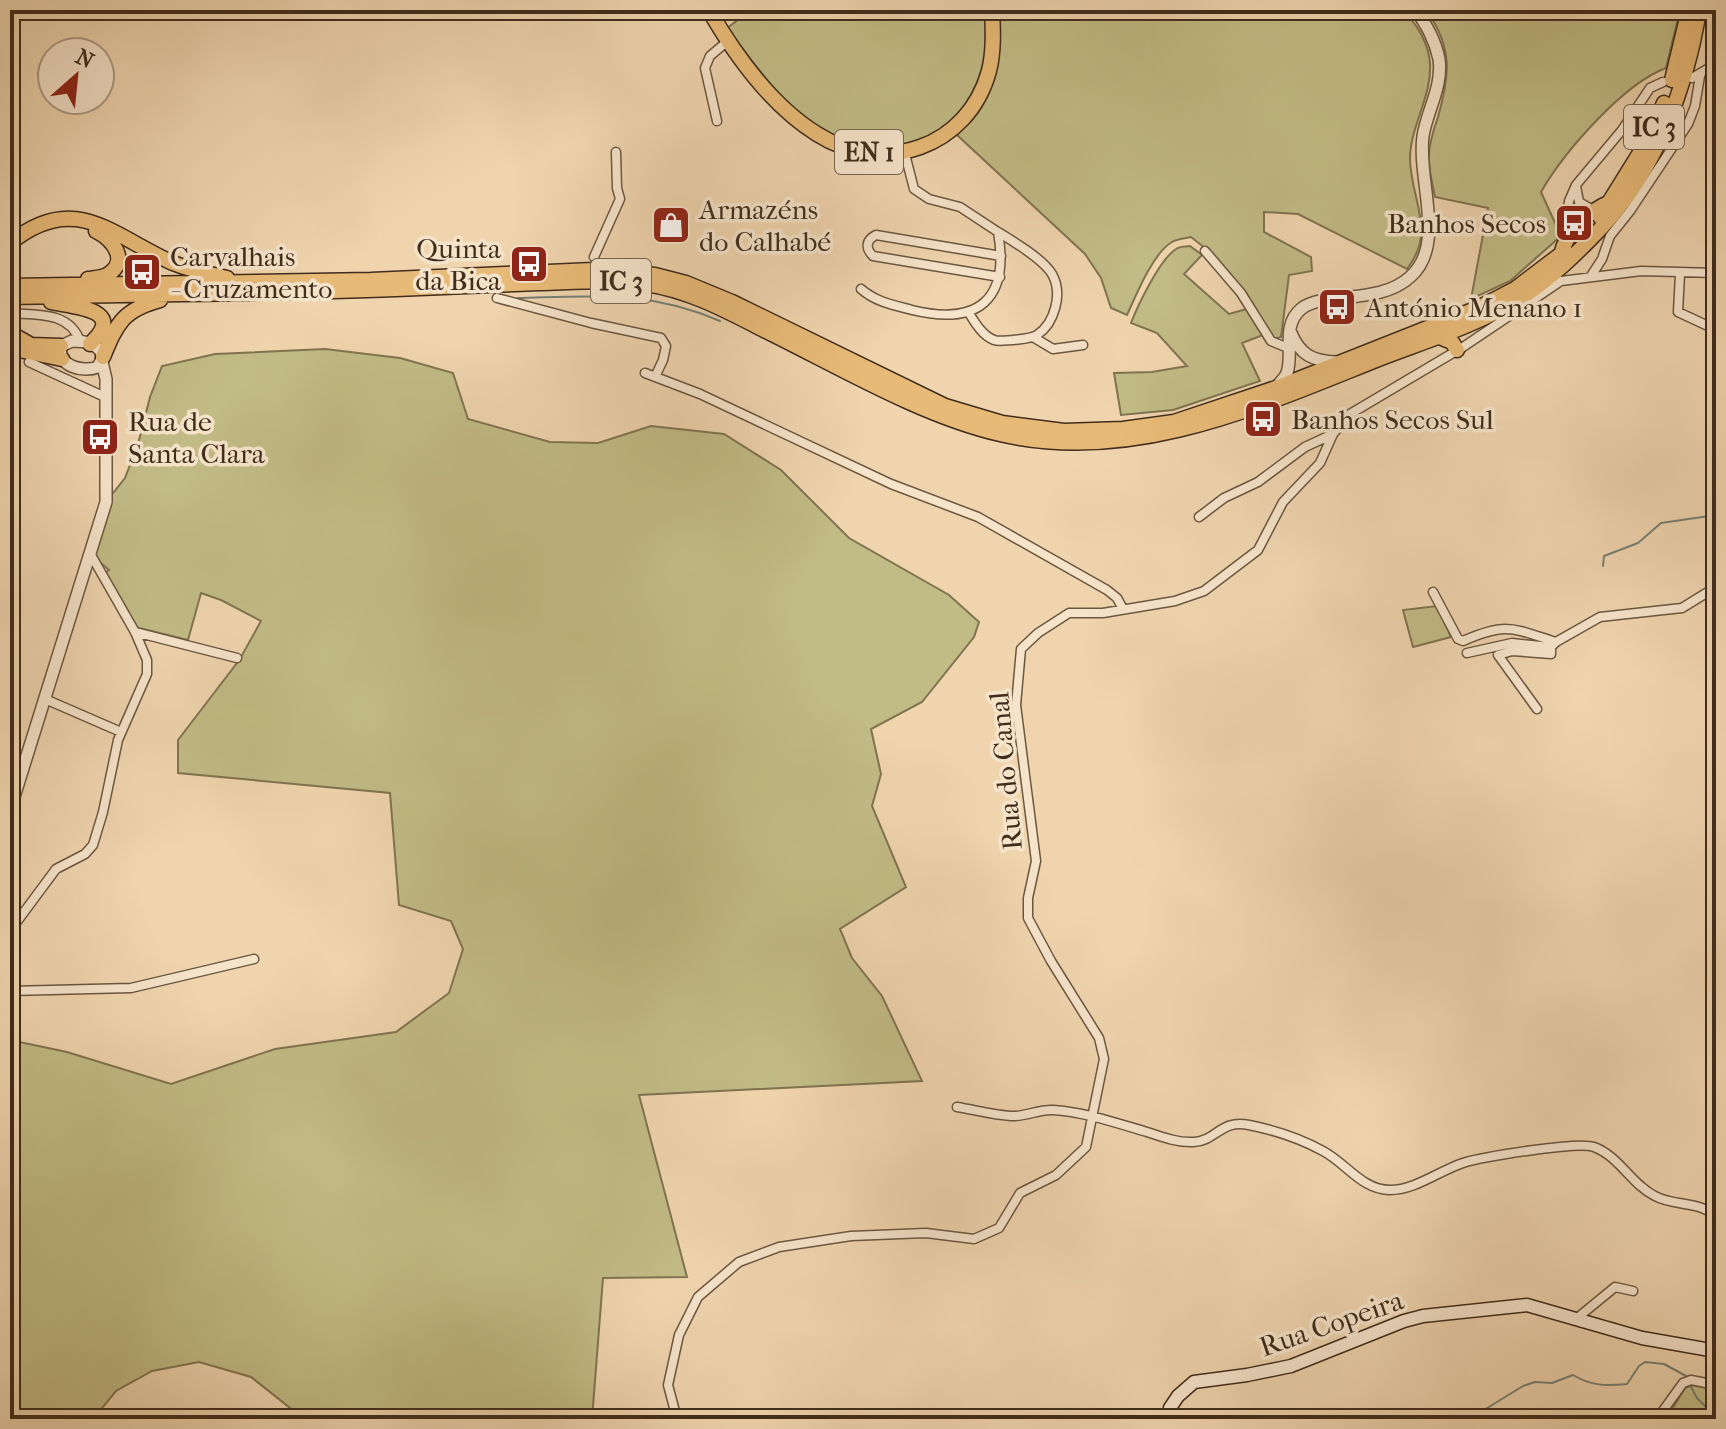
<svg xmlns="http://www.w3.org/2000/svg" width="1726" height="1429" font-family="'IM FELL French Canon',serif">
  <rect width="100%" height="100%" fill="#efd4ae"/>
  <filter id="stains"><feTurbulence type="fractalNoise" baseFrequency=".0025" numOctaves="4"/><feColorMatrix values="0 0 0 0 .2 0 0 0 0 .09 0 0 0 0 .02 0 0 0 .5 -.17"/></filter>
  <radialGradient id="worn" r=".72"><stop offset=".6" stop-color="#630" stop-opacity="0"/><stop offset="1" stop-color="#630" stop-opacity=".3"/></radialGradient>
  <path fill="#c1bb85" stroke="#807450" stroke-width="2" d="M752,10H985C986,31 987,51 981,71C959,143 886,166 823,130C783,107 754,63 727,28Z
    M999,10H1401C1417,22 1429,44 1430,64C1432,97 1409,128 1410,161C1412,202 1436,232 1407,269L1298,214L1264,212V232L1311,257L1312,271L1289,275L1281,337L1273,339C1250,300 1228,264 1191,237C1186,238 1176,239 1172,242C1153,253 1136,295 1127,315L1111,308L1101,278L1085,254L956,134C996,107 1002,54 999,10Z
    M1426,10H1680L1666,68C1623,84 1564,152 1541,192L1561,236L1510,281L1471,299L1488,208L1435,197C1433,186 1429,172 1429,160C1428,146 1433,131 1438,117C1450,75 1453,47 1426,10Z
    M1190,246L1202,255L1184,274L1229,314L1247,309L1263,335L1242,343L1260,381L1173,410L1121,415L1114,373L1152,372L1187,366L1157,333L1131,323C1138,305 1160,259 1176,249C1180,246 1185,247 1190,246Z
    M325,349L400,358L453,373L468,419L550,442L598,443L651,426L724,434L781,470L849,538L949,595L979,622L974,637L922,702L871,729L881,774L872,806L906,887L840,929L852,958L882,996L922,1081L639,1095L687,1277L603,1278L592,1419H304L251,1377L199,1362L152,1371L116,1391L93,1419H10V1040L67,1052L171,1084L275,1049L396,1032L449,993L463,949L451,921L399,905L390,793L178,773V740L240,659L261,621L221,600L201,593L188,640L135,627L104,574L109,570L91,555L106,502L125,478L138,444L150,397L162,366L215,354Z
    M1437,606L1451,637L1413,647L1403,610Z
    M1693,1385L1716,1390V1419H1666L1685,1388Z"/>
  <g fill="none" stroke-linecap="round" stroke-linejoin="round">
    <path stroke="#768075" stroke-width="2" d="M518,298C594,296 648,290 720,321
      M1603,566L1604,556L1638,543L1661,523L1716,515
      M1689,1383L1697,1398L1716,1417
      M924,1419L931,1416C974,1411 1015,1406 1057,1419
      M1475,1419L1484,1410L1523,1386L1535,1382L1552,1383L1573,1375C1591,1386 1606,1386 1627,1384L1639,1366L1645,1362L1664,1364L1686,1376"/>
    <g stroke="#6c5740" stroke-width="11">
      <path id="minor" d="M1692,78L1716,64
        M717,121L705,68L710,56L729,40
        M1576,186L1579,202L1593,210
        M1564,240L1569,201L1576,185L1622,130L1650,88L1663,82
        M1205,251L1241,293L1271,341L1288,348
        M594,257L620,199L617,188L616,152
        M1680,274L1678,312L1706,325
        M1591,276L1602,259L1610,236L1630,211L1688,124L1695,106L1700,76
        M1000,277L873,256C865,248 866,240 876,235L1001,256
        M861,289C876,302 893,305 912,310C978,326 1010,300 998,232L960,207L929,199L914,189L905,154
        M497,298L591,323L661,338L666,346L663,360L655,377
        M10,313C36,315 69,311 80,341
        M969,313C975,323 983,336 994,340C999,342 1008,340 1013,340C1021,339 1030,339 1037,335C1055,323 1063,293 1052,274C1043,259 1013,241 998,232
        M1033,337L1053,349L1083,345
        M29,362L105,397
        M645,373L700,394L891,484L978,517L1107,590L1117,598L1123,609
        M1199,517L1224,498L1258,482L1305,447L1333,434
        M1433,592L1458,639L1463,641C1506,622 1512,628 1556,642
        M135,632L237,658
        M1467,653L1512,643L1551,647
        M45,699L121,732
        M1537,709L1498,655L1512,651L1551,654V647L1556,642L1600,617L1682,608L1716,587
        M10,931L56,869L85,854L93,845L103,812L118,740L147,674V660L135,632L91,555
        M10,991L131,988L254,959
        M957,1107C975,1110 993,1115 1011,1116C1025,1117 1039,1109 1053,1110C1085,1112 1116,1123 1147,1132C1162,1137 1178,1143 1194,1142C1216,1141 1221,1119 1249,1125C1274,1130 1301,1139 1323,1151C1346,1163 1362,1190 1390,1190C1415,1190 1439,1171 1463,1163C1482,1157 1579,1141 1594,1147C1619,1156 1632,1185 1655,1196C1675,1207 1699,1200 1716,1217
        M1716,1317H1712L1716,1323
        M1576,1319L1615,1287L1633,1291
        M677,1419L668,1385L679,1335L698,1297L739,1262L779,1247L851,1236L926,1233L974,1239L999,1228L1020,1193L1056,1175L1086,1147L1104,1059L1099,1038L1051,961L1028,918V898L1036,861L1016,705L1021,649L1038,633L1069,613H1103L1175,601L1204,591L1258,550L1283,502L1320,463L1333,434L1350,414L1463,347L1561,281L1641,271L1716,273
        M1657,1419L1683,1383L1691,1380L1716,1385"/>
    </g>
    <g stroke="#6c5740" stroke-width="14">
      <path id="tertiary" d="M1291,333C1300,355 1313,361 1336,362
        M72,341C85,341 99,343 103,357L98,367C83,373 56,366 61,346Z
        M1276,388C1279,383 1285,378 1287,373C1294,352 1281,326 1301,309C1323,291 1380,305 1410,277C1447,245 1417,180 1423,136C1427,111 1443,86 1439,59C1435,40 1427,26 1416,10
        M10,810L106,502V379L102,362"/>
    </g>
    <g stroke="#402d1c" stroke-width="15">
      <path id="secondary" d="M1168,1419L1170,1408L1178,1396L1194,1382L1247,1375L1291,1366L1404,1321L1423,1316L1527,1305L1642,1338L1716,1351"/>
    </g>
    <g stroke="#402d1c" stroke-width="17">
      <path id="primary" d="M709,10C735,55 772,106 817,134C883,176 968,148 989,71C994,51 993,30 992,10"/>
    </g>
    <g stroke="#402d1c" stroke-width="17">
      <path id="trunk" d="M1672,80L1689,10
        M1600,217L1651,135L1664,103
        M10,243C75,190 112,236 173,263C191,270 209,274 227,278
        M1561,255C1566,231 1588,212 1610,202
        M88,279C94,278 101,278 107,275C131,261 112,239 96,231
        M10,286L371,280L593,270L655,275L686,283L732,302L945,406L1002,423L1064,431L1123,429L1174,422L1276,388L1478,308L1515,289L1565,251
        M10,297C139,294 267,294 396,289C444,287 492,285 540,283C576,282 611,279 646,284C688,290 725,310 762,329C836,365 921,416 1000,434C1133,465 1260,406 1381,358C1428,340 1480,324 1522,297C1552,278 1578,252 1602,227C1656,170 1687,86 1699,10
        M51,302C75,307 128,309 90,344
        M10,333L31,345L61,346
        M1437,336L1452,342L1457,350
        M10,343L24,351L62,359
        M103,357C117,323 123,310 160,300"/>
    </g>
    <use href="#minor" stroke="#f5e3ca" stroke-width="8"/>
    <use href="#tertiary" stroke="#f5e3ca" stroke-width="11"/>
    <use href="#secondary" stroke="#f5e3ca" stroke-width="12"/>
    <use href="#primary" stroke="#e8ba77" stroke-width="14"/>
    <use href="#trunk" stroke="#e8ba77" stroke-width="14"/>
  </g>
  <defs>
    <g id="bus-square" transform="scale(2)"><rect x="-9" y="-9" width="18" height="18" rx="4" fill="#8f2418" stroke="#f5e3ca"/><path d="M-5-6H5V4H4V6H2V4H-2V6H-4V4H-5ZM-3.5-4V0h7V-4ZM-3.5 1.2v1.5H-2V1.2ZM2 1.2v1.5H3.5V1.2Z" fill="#fff"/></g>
    <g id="shop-square" transform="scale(2)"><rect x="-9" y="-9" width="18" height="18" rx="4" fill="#8f2418" stroke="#f5e3ca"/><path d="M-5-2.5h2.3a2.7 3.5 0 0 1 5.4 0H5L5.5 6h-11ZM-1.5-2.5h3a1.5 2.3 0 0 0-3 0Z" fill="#fff"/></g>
  </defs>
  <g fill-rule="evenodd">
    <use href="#bus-square" x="1574" y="223"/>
    <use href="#shop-square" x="671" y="225"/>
    <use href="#bus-square" x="529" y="264"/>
    <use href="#bus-square" x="142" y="272"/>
    <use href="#bus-square" x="1337" y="307"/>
    <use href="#bus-square" x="1263" y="419"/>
    <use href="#bus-square" x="100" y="437"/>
  </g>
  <g text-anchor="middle" stroke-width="7" stroke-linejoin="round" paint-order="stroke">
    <g fill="#f5e3ca" stroke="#766450" stroke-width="2">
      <rect x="1624" y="105" width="60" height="44" rx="6"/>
      <rect x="835" y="130" width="68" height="44" rx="6"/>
      <rect x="591" y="259" width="60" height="44" rx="6"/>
    </g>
    <g font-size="26" font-weight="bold" fill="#402d1c">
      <text x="1654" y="136">IC 3</text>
      <text x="869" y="161">EN 1</text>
      <text x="621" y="290">IC 3</text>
    </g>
    <g font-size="28" fill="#402d1c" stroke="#f5e3ca" text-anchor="start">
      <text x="699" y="219">Armazéns<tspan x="699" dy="32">do Calhabé</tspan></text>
      <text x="1546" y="233" text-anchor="end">Banhos Secos</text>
      <text x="501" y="258" text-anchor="end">Quinta<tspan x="501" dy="32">da Bica</tspan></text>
      <text x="170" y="266">Carvalhais<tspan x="170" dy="32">- Cruzamento</tspan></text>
      <text x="1365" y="317">António Menano 1</text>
      <text x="1291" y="429">Banhos Secos Sul</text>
      <text x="128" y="431">Rua de<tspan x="128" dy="32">Santa Clara</tspan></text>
    </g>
    <g font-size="28" fill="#402d1c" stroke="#f5e3ca">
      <text transform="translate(1005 771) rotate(-95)" y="10">Rua do Canal</text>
      <text transform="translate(1331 1323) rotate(-19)" y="10">Rua Copeira</text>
    </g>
  </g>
  <rect width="1726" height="1429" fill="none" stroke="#efd4ae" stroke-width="40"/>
  <rect x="12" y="12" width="1702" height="1405" fill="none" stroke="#402d1c" stroke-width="4"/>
  <rect x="20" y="20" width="1686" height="1389" fill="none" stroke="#402d1c" stroke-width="2"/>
  <g transform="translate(76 76) rotate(27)"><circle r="38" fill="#f5e3ca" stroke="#ad9a84" stroke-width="2"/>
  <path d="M0-6L14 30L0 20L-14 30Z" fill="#8f2418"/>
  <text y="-12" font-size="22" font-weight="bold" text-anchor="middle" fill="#402d1c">N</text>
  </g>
  <rect width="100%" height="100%" filter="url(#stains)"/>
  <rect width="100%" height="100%" fill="url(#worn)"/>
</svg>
